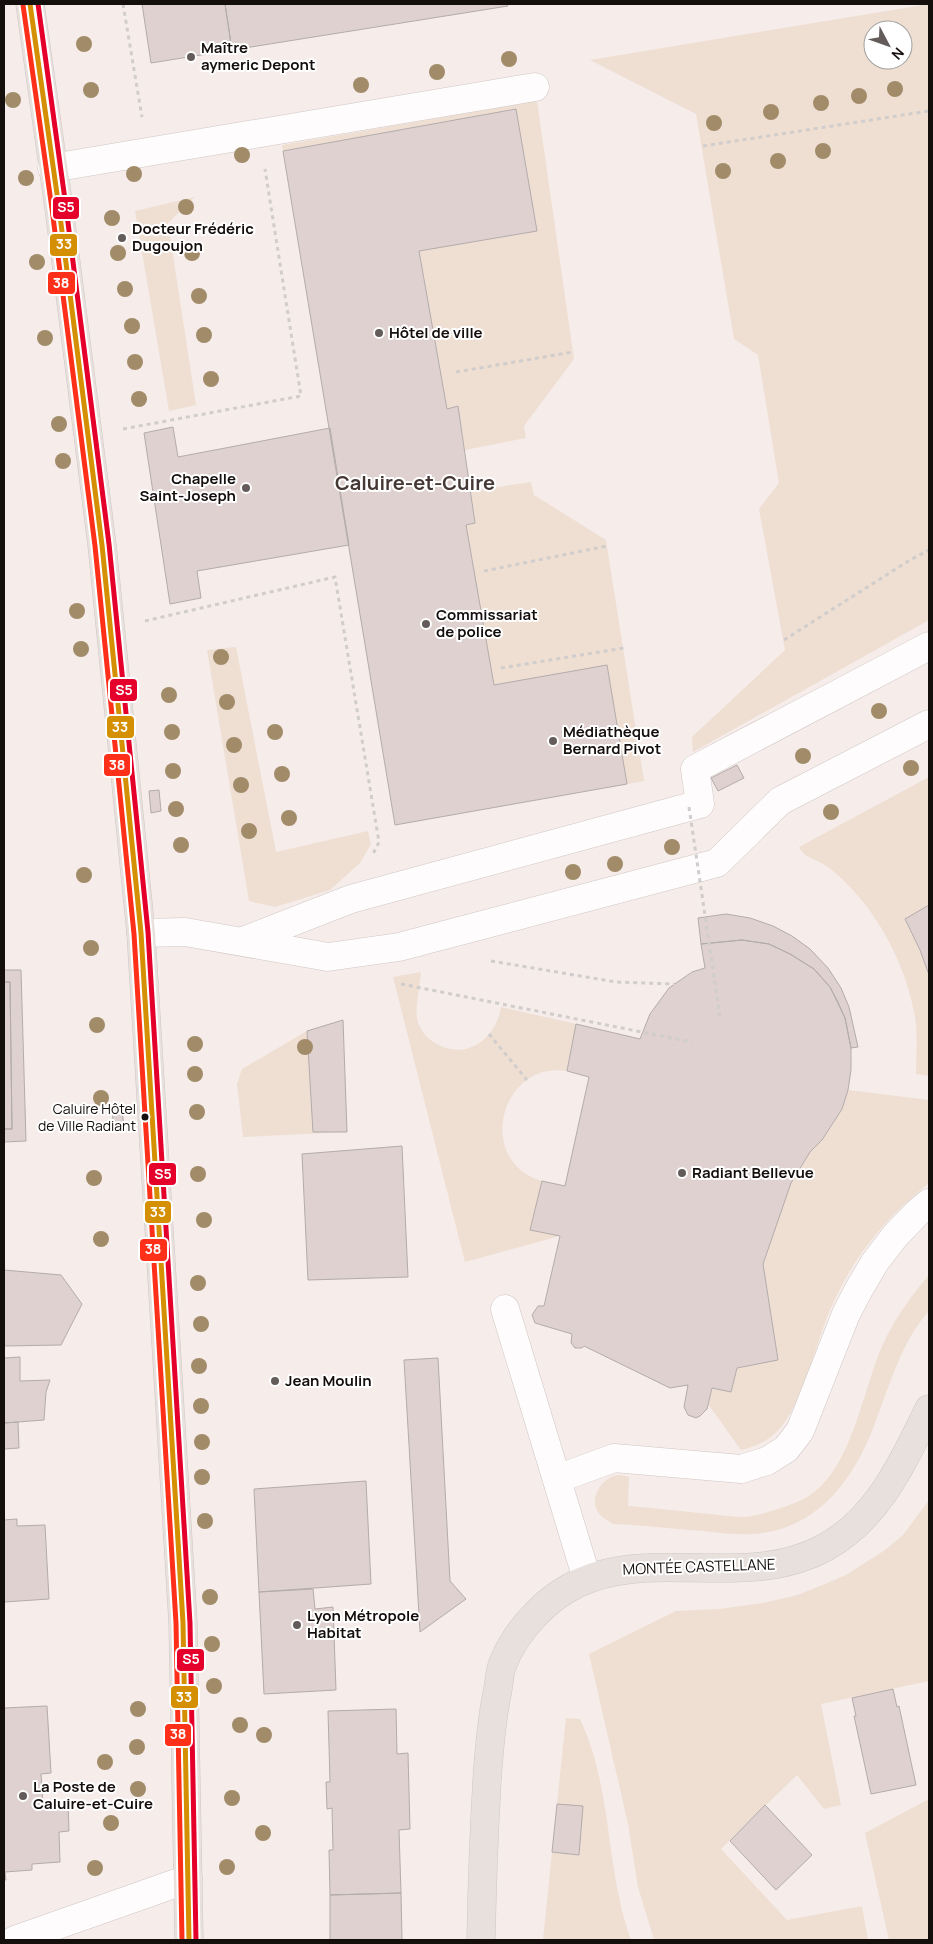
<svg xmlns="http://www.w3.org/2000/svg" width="933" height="1944" font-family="Manrope,sans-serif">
  <rect width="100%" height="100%" fill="#f6ecea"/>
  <path fill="#eedfd2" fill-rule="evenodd" d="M929,4V620L693,752L692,737L785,650L759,509L779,483L758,355L734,339L696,114L590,60ZM873,30H903V60H873Z
    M537,101L574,359L524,426L526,438L465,450L458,407L447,409L419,251L537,231L516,110L283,151L282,145Z
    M195,197L168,223L196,405L169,411L135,211Z
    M531,482L534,495L606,540L644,781L627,784L607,666L494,685L466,525L475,523L471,491Z
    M236,647L276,852L368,831L371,844L360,863L330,890L275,907L249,901L207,650Z
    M929,777V905L905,920L920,950L929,975V1076L916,1074C916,1055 918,1036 915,1017C907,970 883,921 849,886C841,878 833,870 823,864C813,858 805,858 799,847Z
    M421,972C420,984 415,1008 417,1018C418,1025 423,1033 428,1038C459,1064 495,1044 501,1007L576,1024L567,1071C501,1060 474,1161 542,1181L530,1230L560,1236L465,1262L393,977Z
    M343,1020L347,1132L243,1137L237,1084L242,1069L307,1031Z
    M848,1090L929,1100V1183C894,1211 865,1242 843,1283C839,1291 834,1301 830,1310C815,1344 801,1414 772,1436C762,1444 752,1447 741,1450L708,1404L712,1388L731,1392L737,1368L778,1360L763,1264L791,1183L810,1152L822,1140L833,1124L842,1109Z
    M929,1275V1311C901,1342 890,1385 875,1423C855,1478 818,1530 753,1534C737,1535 720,1533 704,1531C674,1529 643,1525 613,1524C608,1521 601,1517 598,1512C589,1498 602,1477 618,1475C621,1475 626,1476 629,1477L628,1506C651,1508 675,1510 699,1513C714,1514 730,1517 745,1517C756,1516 768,1512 778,1509C789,1505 803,1501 813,1493C853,1463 863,1389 883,1344C895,1318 911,1296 929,1275Z
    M929,1500V1681L821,1704L841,1805L824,1809L797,1775L721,1849L787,1920L862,1906L868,1940H654L638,1887L628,1824L589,1654L676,1611L719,1609L763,1603L798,1595L832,1581L846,1575L885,1550L903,1535Z
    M566,1718L580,1719C613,1789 605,1868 631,1940H543L552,1852L578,1855L557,1804Z
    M929,1799V1940H889L865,1833Z"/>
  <path fill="#ded1d0" stroke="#b3acab" d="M142,4H225L232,50L151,63Z
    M225,4H507L508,6L232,50Z
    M516,109L537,231L419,251L447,409L458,406L475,523L466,525L494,685L607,665L627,784L395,825L283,151Z
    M173,427L178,457L330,428L349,545L197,571L201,598L170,604L144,433Z
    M737,765L744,778L718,791L711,778Z
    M159,790L161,811L151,813L149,791Z
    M929,905V975L920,950L905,919Z
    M726,914L750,918L773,926L792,936L810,949L828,968L841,988L849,1007L858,1047L851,1048L845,1018L838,1002L830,987L814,969L790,954L769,944L742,940L701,944L698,918Z
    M742,940L769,944L790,954L814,969L830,987L845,1018L851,1048V1070L848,1090L842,1109L822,1140L810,1152L791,1183L763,1264L778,1360L737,1368L731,1392L712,1388L707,1409L700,1416L696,1418L688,1415L684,1407L688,1385L670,1388L584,1346L582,1348H575L571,1343L572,1334L535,1323L532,1315L538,1306H544L560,1236L530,1230L542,1181L565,1186L589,1077L567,1071L576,1024L640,1039L650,1014L669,988L692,972L705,968L701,944Z
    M4,970H21L26,1141L4,1142V1129H12L10,982H4Z
    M4,982H10L12,1129H4Z
    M343,1020L347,1132H313L307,1031Z
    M122,1108L124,1129L114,1131L112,1109Z
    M402,1146L408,1277L308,1280L302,1154Z
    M4,1270L61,1275L82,1304L61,1345L4,1346Z
    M20,1357V1381L50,1380L46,1392L44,1420L4,1423V1358Z
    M438,1358L450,1581L466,1599L420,1632L404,1360Z
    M18,1422L19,1448L4,1449V1423Z
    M366,1481L371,1584L259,1592L254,1489Z
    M17,1519V1526L45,1525L49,1599L4,1602V1520Z
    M313,1589L315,1609L333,1607L336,1690L264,1694L259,1592Z
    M893,1689L897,1707L899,1706L916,1785L871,1794L854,1716H856L852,1698Z
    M47,1706L51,1773L41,1774L43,1805L68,1804L69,1831L59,1832L60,1862L32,1864V1870L5,1872L6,1880H4V1708Z
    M396,1709L397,1754L408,1753L410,1829L399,1830L401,1893L330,1895L329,1850H333L332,1808L327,1809L326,1782H330L328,1711Z
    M557,1804L583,1806L579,1855L552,1852Z
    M765,1805L812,1855L776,1890L730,1841Z
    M401,1893L402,1940H330V1895Z"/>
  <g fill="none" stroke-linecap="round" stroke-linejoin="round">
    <g stroke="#cfc7c5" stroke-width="29">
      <path id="minor" d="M52,168L535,87
        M141,933L185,932L328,957L399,947L717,863L780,801L929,724
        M243,941L351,899L700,804L695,769L929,646
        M505,1309L587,1579
        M557,1479L614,1458L741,1469L767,1461L786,1449L800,1431L846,1314L859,1289L875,1262L895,1236L917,1213L929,1203
        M15,1940L188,1879"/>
    </g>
    <g stroke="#cdc8c7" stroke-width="29">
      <path id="major" d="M30,4L59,208L102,545L141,933L183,1623L189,1940
        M481,1940C482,1887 484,1833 487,1780C489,1751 491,1723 497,1694C499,1685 499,1675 502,1666C509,1647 522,1628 536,1614C617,1528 731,1598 824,1548C878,1519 903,1462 929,1409"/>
    </g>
    <path stroke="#d0cdcc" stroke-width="3" stroke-dasharray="4 4" stroke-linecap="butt" d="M123,4L142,117
      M703,146L929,111
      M456,372L573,352
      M123,429L301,396L265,169
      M484,571L607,546
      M145,621L335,577L379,842L372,856
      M784,640L910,560L929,550
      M501,668L624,648
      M491,961L616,982L675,984
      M401,984L692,1042
      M489,1034L527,1080
      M928,1087H929"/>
    <use href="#minor" stroke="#fefcfc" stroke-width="28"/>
    <use href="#major" stroke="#e8e0dc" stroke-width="28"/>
    <path stroke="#d0cdcc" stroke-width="3" stroke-dasharray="4 4" stroke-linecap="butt" d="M689,807L720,1017"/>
    <g stroke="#fff" stroke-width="9">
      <path id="bus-1" d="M30,4L59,208L102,545L141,933L183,1623L189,1940"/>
    </g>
    <g stroke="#fff" stroke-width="9">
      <path id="bus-2" d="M23,5L52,209L95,546L134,934L176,1623L182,1940"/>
    </g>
    <g stroke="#fff" stroke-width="9">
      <path id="bus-3" d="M38,4L66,207L109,544L148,932L190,1623L196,1940"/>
    </g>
    <use href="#bus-1" stroke="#d58f02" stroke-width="5"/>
    <use href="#bus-2" stroke="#ff301a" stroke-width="5"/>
    <use href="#bus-3" stroke="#e4002b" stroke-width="5"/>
  </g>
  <g fill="#a18b69">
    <circle cx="84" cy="44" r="8"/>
    <circle cx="509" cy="59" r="8"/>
    <circle cx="437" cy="72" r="8"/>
    <circle cx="361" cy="85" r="8"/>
    <circle cx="895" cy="89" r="8"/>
    <circle cx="91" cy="90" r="8"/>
    <circle cx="859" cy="96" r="8"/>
    <circle cx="13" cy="100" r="8"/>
    <circle cx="821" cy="103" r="8"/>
    <circle cx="771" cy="112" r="8"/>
    <circle cx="714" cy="123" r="8"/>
    <circle cx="823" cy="151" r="8"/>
    <circle cx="242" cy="155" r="8"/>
    <circle cx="778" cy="161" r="8"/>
    <circle cx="723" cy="171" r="8"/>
    <circle cx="134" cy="174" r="8"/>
    <circle cx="26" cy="178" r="8"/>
    <circle cx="186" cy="207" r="8"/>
    <circle cx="112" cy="218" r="8"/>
    <circle cx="118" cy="253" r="8"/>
    <circle cx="192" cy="253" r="8"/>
    <circle cx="37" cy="262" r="8"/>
    <circle cx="125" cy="289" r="8"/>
    <circle cx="199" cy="296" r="8"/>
    <circle cx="132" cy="326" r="8"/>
    <circle cx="204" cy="335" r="8"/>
    <circle cx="45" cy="338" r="8"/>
    <circle cx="135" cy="362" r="8"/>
    <circle cx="211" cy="379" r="8"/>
    <circle cx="139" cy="399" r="8"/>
    <circle cx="59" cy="424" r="8"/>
    <circle cx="63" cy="461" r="8"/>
    <circle cx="77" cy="611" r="8"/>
    <circle cx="81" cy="649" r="8"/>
    <circle cx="221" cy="657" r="8"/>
    <circle cx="169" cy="695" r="8"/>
    <circle cx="227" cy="702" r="8"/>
    <circle cx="879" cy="711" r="8"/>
    <circle cx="172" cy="732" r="8"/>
    <circle cx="275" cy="732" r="8"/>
    <circle cx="234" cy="745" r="8"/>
    <circle cx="803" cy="756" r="8"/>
    <circle cx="911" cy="768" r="8"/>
    <circle cx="173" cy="771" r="8"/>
    <circle cx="282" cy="774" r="8"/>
    <circle cx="241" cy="785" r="8"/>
    <circle cx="176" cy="809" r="8"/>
    <circle cx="831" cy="812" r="8"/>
    <circle cx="289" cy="818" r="8"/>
    <circle cx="249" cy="831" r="8"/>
    <circle cx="181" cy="845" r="8"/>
    <circle cx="672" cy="847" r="8"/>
    <circle cx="615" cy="864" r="8"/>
    <circle cx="573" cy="872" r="8"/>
    <circle cx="84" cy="875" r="8"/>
    <circle cx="91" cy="948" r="8"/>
    <circle cx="97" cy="1025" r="8"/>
    <circle cx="195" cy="1044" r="8"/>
    <circle cx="305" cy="1047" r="8"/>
    <circle cx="195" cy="1074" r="8"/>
    <circle cx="101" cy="1098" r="8"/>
    <circle cx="197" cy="1112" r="8"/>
    <circle cx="198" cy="1174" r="8"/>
    <circle cx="94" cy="1178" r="8"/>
    <circle cx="204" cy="1220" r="8"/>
    <circle cx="101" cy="1239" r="8"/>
    <circle cx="198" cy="1283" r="8"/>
    <circle cx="201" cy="1324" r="8"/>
    <circle cx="199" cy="1366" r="8"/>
    <circle cx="201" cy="1406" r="8"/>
    <circle cx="202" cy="1442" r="8"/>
    <circle cx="202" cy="1477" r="8"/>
    <circle cx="205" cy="1521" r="8"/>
    <circle cx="210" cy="1597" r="8"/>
    <circle cx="212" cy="1644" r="8"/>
    <circle cx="214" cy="1686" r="8"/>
    <circle cx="138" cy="1709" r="8"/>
    <circle cx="240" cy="1725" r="8"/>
    <circle cx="264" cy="1735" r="8"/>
    <circle cx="137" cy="1747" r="8"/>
    <circle cx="105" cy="1762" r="8"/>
    <circle cx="138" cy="1789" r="8"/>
    <circle cx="232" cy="1798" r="8"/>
    <circle cx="111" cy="1823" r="8"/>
    <circle cx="263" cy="1833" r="8"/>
    <circle cx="227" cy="1867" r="8"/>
    <circle cx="95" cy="1868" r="8"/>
  </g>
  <g fill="#635c5a" stroke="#fff" stroke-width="2">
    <circle cx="191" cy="57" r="5"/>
    <circle cx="122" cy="238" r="5"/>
    <circle cx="379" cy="333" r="5"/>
    <circle cx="246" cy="488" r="5"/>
    <circle cx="426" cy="624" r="5"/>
    <circle cx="553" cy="741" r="5"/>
    <circle cx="682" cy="1173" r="5"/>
    <circle cx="275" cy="1381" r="5"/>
    <circle cx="297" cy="1625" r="5"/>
    <circle cx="23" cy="1796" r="5"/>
  </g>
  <circle fill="#140e0c" stroke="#fff" stroke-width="2" cx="145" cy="1117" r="4.5"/>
  <g text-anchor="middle" stroke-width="4" stroke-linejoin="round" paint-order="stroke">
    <g font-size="14" fill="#140e0c" stroke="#fff" text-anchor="end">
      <text x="136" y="1114">Caluire Hôtel<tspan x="136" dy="17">de Ville Radiant</tspan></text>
    </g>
    <g font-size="15" font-weight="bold" fill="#140e0c" stroke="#fff" text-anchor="start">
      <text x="201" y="53">Maître<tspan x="201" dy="17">aymeric Depont</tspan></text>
      <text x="132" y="234">Docteur Frédéric<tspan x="132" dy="17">Dugoujon</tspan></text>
      <text x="389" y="338">Hôtel de ville</text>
      <text x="236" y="484" text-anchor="end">Chapelle<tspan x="236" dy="17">Saint-Joseph</tspan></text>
      <text x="436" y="620">Commissariat<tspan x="436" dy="17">de police</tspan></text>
      <text x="563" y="737">Médiathèque<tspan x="563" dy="17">Bernard Pivot</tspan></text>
      <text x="692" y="1178">Radiant Bellevue</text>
      <text x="285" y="1386">Jean Moulin</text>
      <text x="307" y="1621">Lyon Métropole<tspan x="307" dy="17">Habitat</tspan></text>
      <text x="33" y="1792">La Poste de<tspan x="33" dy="17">Caluire-et-Cuire</tspan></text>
    </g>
    <g font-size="15" fill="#140e0c" stroke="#fff">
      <text transform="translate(699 1567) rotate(-2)" y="5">MONTÉE CASTELLANE</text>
    </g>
    <g font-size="20" font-weight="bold" fill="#463834" stroke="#fff">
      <text x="415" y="490">Caluire-et-Cuire</text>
    </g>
  </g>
  <g stroke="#fff" stroke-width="2">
    <rect x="52" y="196" width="28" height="24" rx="5" fill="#e4002b"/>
    <rect x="49" y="233" width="29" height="24" rx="5" fill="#d58f02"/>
    <rect x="47" y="271" width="29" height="24" rx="5" fill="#ff301a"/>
    <rect x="109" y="678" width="29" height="24" rx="5" fill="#e4002b"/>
    <rect x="106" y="715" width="29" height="24" rx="5" fill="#d58f02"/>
    <rect x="103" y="753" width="28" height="24" rx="5" fill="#ff301a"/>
    <rect x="148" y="1162" width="29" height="24" rx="5" fill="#e4002b"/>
    <rect x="144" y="1200" width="28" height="24" rx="5" fill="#d58f02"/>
    <rect x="139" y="1238" width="29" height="24" rx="5" fill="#ff301a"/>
    <rect x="176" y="1648" width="29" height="24" rx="5" fill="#e4002b"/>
    <rect x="170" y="1685" width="29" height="24" rx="5" fill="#d58f02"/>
    <rect x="164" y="1723" width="28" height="24" rx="5" fill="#ff301a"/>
  </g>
  <g font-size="14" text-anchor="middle" font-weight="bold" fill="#fff">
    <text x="66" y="212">S5</text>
    <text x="64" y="249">33</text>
    <text x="61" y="288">38</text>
    <text x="124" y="695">S5</text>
    <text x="120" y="732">33</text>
    <text x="117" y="770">38</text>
    <text x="163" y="1179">S5</text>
    <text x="158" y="1217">33</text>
    <text x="153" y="1254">38</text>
    <text x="191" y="1664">S5</text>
    <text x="184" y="1702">33</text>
    <text x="178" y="1739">38</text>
  </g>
  <rect width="933" height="1944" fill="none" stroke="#140e0c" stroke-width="10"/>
  <g transform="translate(888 45) rotate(131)"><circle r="24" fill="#ffffff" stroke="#a19f9e"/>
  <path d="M0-4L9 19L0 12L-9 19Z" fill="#635c5a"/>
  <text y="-8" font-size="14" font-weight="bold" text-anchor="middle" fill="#140e0c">N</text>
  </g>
</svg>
